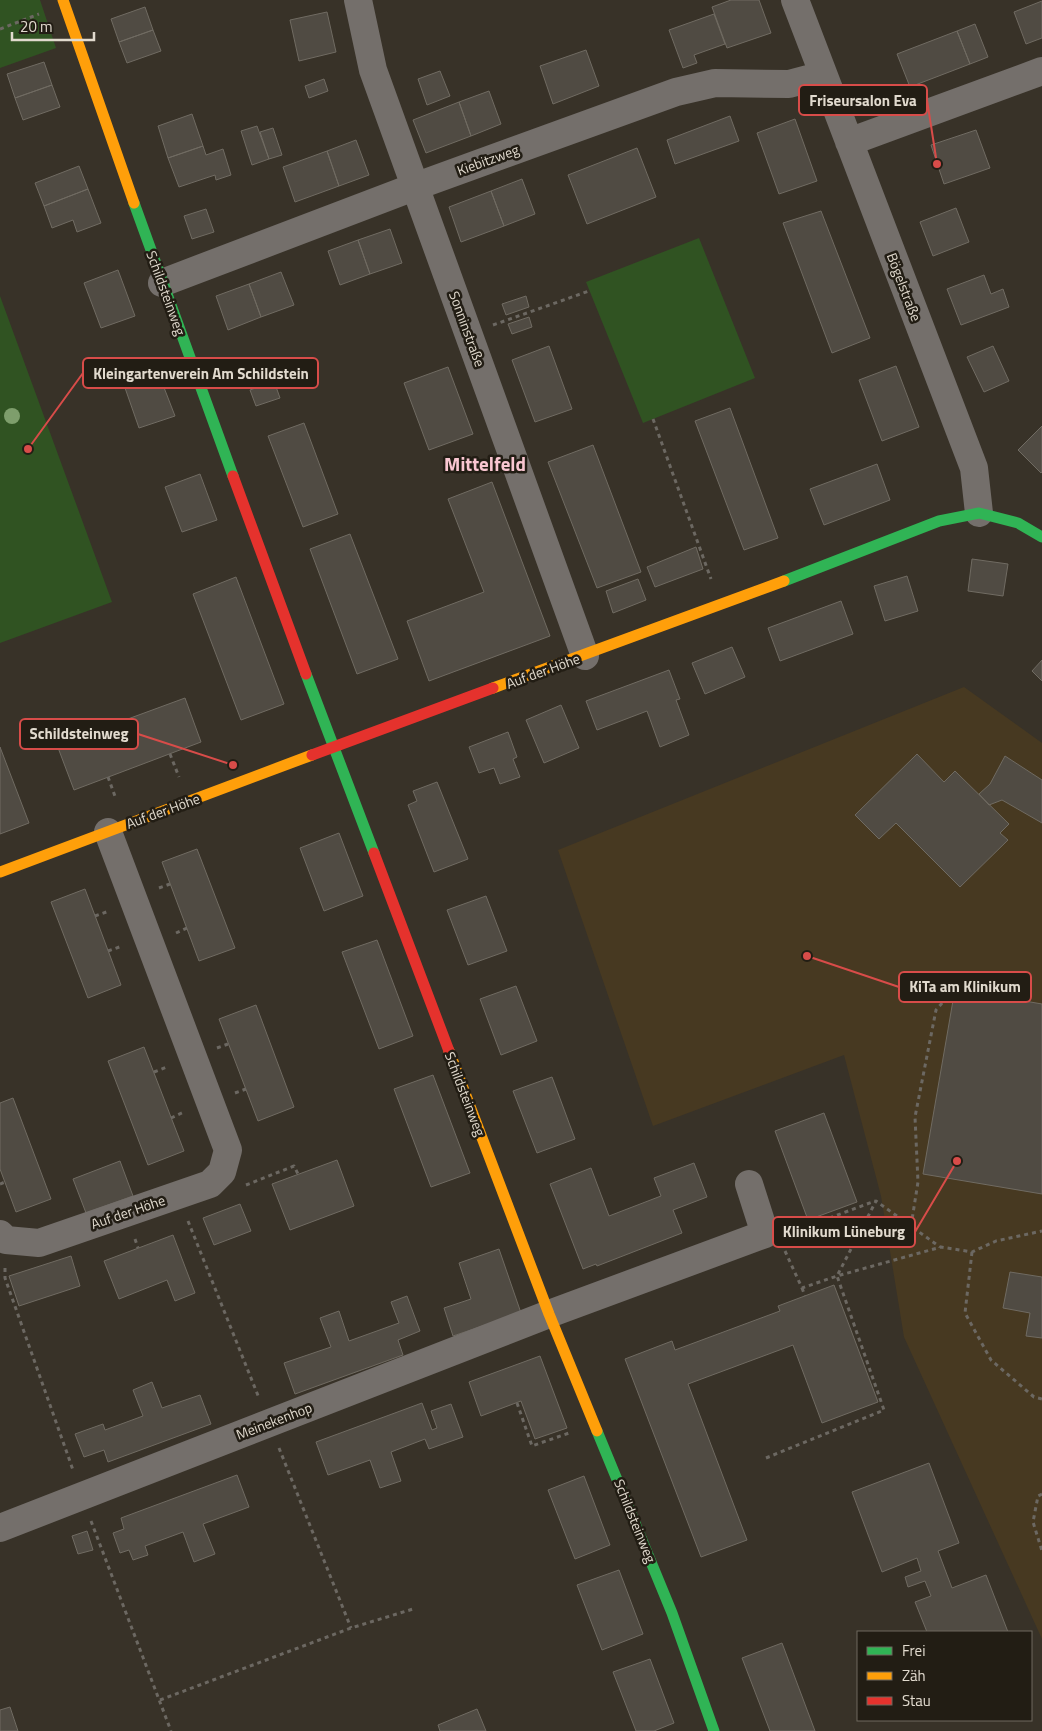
<svg xmlns="http://www.w3.org/2000/svg" width="1042" height="1731" font-family="'Titillium Web',sans-serif">
  <rect width="100%" height="100%" fill="#383228"/>
  <path fill="#473921" d="M964,687L1042,743V1639L904,1337L881,1196L844,1055L653,1126L558,850Z"/>
  <path fill="#305322" d="M0,0H40L56,48L0,68Z
    M699,238L755,378L643,423L586,282Z
    M0,296L112,602L0,643Z"/>
  <path fill="#504b43" stroke="#706b62" d="M731,0H759L771,33L727,48L712,7Z
    M1042,1V38L1026,44L1014,12Z
    M145,7L153,30L119,42L111,19Z
    M327,12L336,52L299,61L290,20Z
    M714,14L725,44L694,55L697,63L683,68L669,30Z
    M975,24L988,57L970,64L957,31Z
    M153,30L161,51L127,63L119,42Z
    M957,31L970,64L910,87L897,54Z
    M586,50L599,86L553,104L540,66Z
    M44,62L52,85L15,98L7,74Z
    M440,71L450,96L427,105L418,79Z
    M324,79L328,91L309,98L305,86Z
    M52,85L60,107L23,120L15,98Z
    M489,91L501,124L471,136L459,102Z
    M459,102L471,136L426,153L413,120Z
    M192,114L203,146L168,158L158,126Z
    M730,116L739,141L675,164L667,140Z
    M795,119L817,181L779,194L757,133Z
    M257,126L269,159L252,165L241,131Z
    M273,128L282,155L269,159L260,132Z
    M976,130L990,168L944,184L931,145Z
    M356,140L369,175L339,186L327,151Z
    M203,146L206,155L223,149L231,175L216,180L215,175L179,187L168,158Z
    M637,148L656,197L587,224L568,175Z
    M327,151L339,186L295,202L283,167Z
    M79,166L88,189L44,206L35,183Z
    M522,179L535,214L504,226L491,191Z
    M88,189L101,223L77,232L73,220L52,228L44,206Z
    M491,191L504,226L461,242L449,207Z
    M956,208L969,242L933,256L920,222Z
    M206,209L214,232L192,239L184,216Z
    M821,211L870,338L832,353L783,223Z
    M390,229L402,263L370,274L358,240Z
    M358,240L370,274L340,285L328,251Z
    M118,270L135,316L101,328L84,283Z
    M281,272L294,305L261,317L249,284Z
    M984,275L991,294L1003,289L1009,307L961,325L947,289Z
    M249,284L261,317L228,330L216,296Z
    M526,296L529,307L506,315L502,304Z
    M529,317L532,327L512,334L508,324Z
    M549,346L572,409L535,422L512,360Z
    M993,346L1009,381L984,392L967,357Z
    M896,366L919,427L882,441L859,380Z
    M448,367L473,434L429,450L404,383Z
    M158,372L175,416L139,428L124,385Z
    M274,381L280,398L256,406L250,390Z
    M730,408L778,538L744,550L695,421Z
    M304,423L338,514L303,527L268,436Z
    M1042,426V472L1041,473L1018,450Z
    M593,445L641,572L597,588L548,462Z
    M877,464L890,500L824,525L810,489Z
    M200,474L217,520L182,532L165,487Z
    M492,482L550,636L429,681L407,621L484,592L448,499Z
    M350,534L398,659L357,674L310,549Z
    M696,547L703,569L655,587L647,567Z
    M972,559L1008,564L1003,596L968,591Z
    M907,576L918,611L885,621L874,586Z
    M236,577L284,704L241,720L193,594Z
    M638,579L646,600L613,613L606,591Z
    M841,601L853,634L780,661L768,628Z
    M732,647L745,677L705,694L692,663Z
    M1042,660V681L1032,671Z
    M669,670L680,699L676,700L689,735L660,747L647,711L597,730L586,701Z
    M185,698L201,742L74,790L57,745Z
    M561,705L579,748L544,763L526,720Z
    M508,732L517,757L513,759L520,777L500,784L494,768L479,773L469,747Z
    M0,747L29,823L0,834Z
    M917,754L944,782L955,771L1009,824L1000,833L1008,840L960,887L896,823L879,839L855,815Z
    M1005,756L1042,780V823L1002,800L989,805L979,794L990,784Z
    M437,782L468,859L434,872L408,805L417,801L413,791Z
    M339,833L363,896L324,911L300,848Z
    M197,849L235,948L199,961L162,862Z
    M85,889L121,985L88,998L51,902Z
    M486,896L507,951L468,965L447,910Z
    M377,940L413,1036L379,1049L342,952Z
    M516,986L537,1041L501,1055L480,999Z
    M955,989L1042,1004V1194L923,1174Z
    M256,1005L294,1107L258,1121L219,1019Z
    M144,1047L184,1151L148,1165L108,1061Z
    M433,1075L470,1173L431,1187L394,1089Z
    M552,1077L575,1139L537,1153L513,1091Z
    M13,1098L51,1199L16,1212L0,1169V1103Z
    M824,1113L857,1202L808,1220L775,1131Z
    M337,1160L354,1206L290,1230L272,1184Z
    M120,1161L133,1196L86,1213L73,1179Z
    M694,1163L707,1197L673,1210L682,1233L597,1266L596,1264L583,1269L550,1184L591,1168L609,1216L661,1196L654,1178Z
    M240,1204L251,1231L214,1245L203,1218Z
    M173,1235L195,1293L175,1301L167,1280L119,1299L104,1261Z
    M499,1249L521,1313L453,1336L444,1308L471,1299L459,1263Z
    M71,1256L80,1286L19,1306L9,1276Z
    M1010,1272L1042,1277V1338L1026,1336L1030,1313L1003,1308Z
    M834,1285L878,1402L822,1423L793,1345L688,1384L747,1540L701,1557L625,1359L672,1341L675,1350L780,1311L778,1306Z
    M407,1296L420,1331L398,1340L403,1355L295,1394L284,1363L331,1347L320,1318L339,1311L349,1341L399,1323L391,1302Z
    M540,1356L567,1428L535,1439L521,1401L481,1416L469,1382Z
    M152,1382L162,1408L200,1395L211,1424L108,1462L104,1450L84,1457L75,1434L103,1424L105,1430L143,1416L133,1390Z
    M422,1403L432,1430L437,1428L431,1411L451,1404L463,1437L429,1449L425,1439L391,1452L401,1481L380,1488L370,1460L328,1475L316,1442Z
    M929,1463L959,1543L938,1551L952,1588L986,1575L1008,1632H927L915,1602L931,1596L925,1581L908,1587L905,1577L921,1571L917,1558L882,1572L852,1492Z
    M237,1475L249,1507L203,1524L215,1554L194,1562L183,1532L145,1546L148,1555L133,1560L129,1550L120,1553L113,1533L124,1529L121,1518Z
    M584,1476L610,1545L575,1559L548,1490Z
    M87,1531L93,1550L78,1554L72,1536Z
    M619,1570L643,1634L602,1650L577,1585Z
    M782,1643L815,1731H770L742,1658Z
    M650,1659L674,1723L654,1731H636L613,1672Z
    M10,1707L18,1731H0V1710Z
    M477,1709L486,1731H440L438,1725Z"/>
  <g fill="none" stroke-linecap="round" stroke-linejoin="round">
    <path stroke="#6c6862" stroke-width="3" stroke-dasharray="4 4" stroke-linecap="butt" d="M0,29L39,14
      M493,325L589,291
      M653,419L711,579
      M170,754L179,777
      M108,777L116,799
      M159,888L170,884
      M95,916L109,911
      M176,933L187,928
      M108,951L122,946
      M217,1048L228,1044
      M154,1072L167,1067
      M235,1093L246,1089
      M171,1118L184,1112
      M0,1184L5,1182
      M246,1185L294,1166L298,1174
      M188,1221L259,1398
      M911,1226L918,1182L915,1117L936,1010L949,995L951,977
      M792,1232L875,1201
      M135,1239L138,1248
      M785,1251L802,1288L837,1276L876,1201L940,1247
      M972,1252L965,1313L991,1360L1034,1397L1042,1399
      M5,1268V1278L73,1470
      M802,1288L805,1296
      M517,1403L532,1446L569,1433
      M279,1448L351,1628
      M766,1458L884,1410L837,1276L941,1247L972,1252L996,1241L1042,1231
      M1042,1494L1038,1496L1033,1522L1042,1551
      M91,1521L171,1731
      M160,1700L351,1628L413,1609"/>
    <path stroke="#746f6b" stroke-width="28" d="M358,0L373,70L585,656
      M795,0L974,468L979,513
      M849,142L1042,71
      M162,283L414,187L676,92L715,83L789,84L823,75
      M0,1234L6,1240L39,1243L210,1184L222,1172L228,1150L108,832
      M0,1528L549,1314L765,1234L749,1184"/>
    <path stroke="#30b455" stroke-width="11" d="M134,203L233,476
      M784,581L939,521L979,513L1018,523L1042,537
      M306,674L374,853
      M597,1431L672,1613L714,1731"/>
    <path stroke="#ff9f0a" stroke-width="11" d="M63,0L134,203
      M493,688L784,581
      M0,872L312,755
      M449,1051L549,1314L597,1431"/>
    <path stroke="#e5322d" stroke-width="11" d="M233,476L306,674
      M312,755L493,688
      M374,853L449,1051"/>
  </g>
  <circle fill="#7e9e6c" cx="12" cy="416" r="8"/>
  <g text-anchor="middle" stroke-width="5" stroke-linejoin="round" paint-order="stroke">
    <g font-size="14" fill="#e1dace" stroke="#221d14">
      <text transform="translate(488 160) rotate(-20)" y="5">Kiebitzweg</text>
      <text transform="translate(904 287) rotate(69)" y="5">Bögelstraße</text>
      <text transform="translate(166 293) rotate(70)" y="5">Schildsteinweg</text>
      <text transform="translate(467 329) rotate(70)" y="5">Sonninstraße</text>
      <text transform="translate(543 671) rotate(-20)" y="5">Auf der Höhe</text>
      <text transform="translate(163 811) rotate(-20)" y="5">Auf der Höhe</text>
      <text transform="translate(465 1094) rotate(69)" y="5">Schildsteinweg</text>
      <text transform="translate(128 1212) rotate(-19)" y="5">Auf der Höhe</text>
      <text transform="translate(274 1421) rotate(-21)" y="5">Meinekenhop</text>
      <text transform="translate(635 1521) rotate(68)" y="5">Schildsteinweg</text>
    </g>
    <g font-size="19" font-weight="bold" fill="#f9c6d1" stroke="#221d14">
      <text x="485" y="471">Mittelfeld</text>
    </g>
  </g>
  <path fill="none" stroke="#d84c49" stroke-width="2" d="M937 164L927 100M28 449L83 373M233 765L138 734M807 956L899 987M957 1161L915 1232"/>
  <g fill="#d84c49" stroke="#221d14" stroke-width="2">
    <circle cx="937" cy="164" r="5"/>
    <circle cx="28" cy="449" r="5"/>
    <circle cx="233" cy="765" r="5"/>
    <circle cx="807" cy="956" r="5"/>
    <circle cx="957" cy="1161" r="5"/>
  </g>
  <g fill="#221d14" stroke="#d84c49" stroke-width="2">
    <rect x="799" y="85" width="128" height="30" rx="5"/>
    <rect x="83" y="358" width="235" height="30" rx="5"/>
    <rect x="20" y="719" width="118" height="30" rx="5"/>
    <rect x="899" y="972" width="132" height="30" rx="5"/>
    <rect x="773" y="1217" width="142" height="30" rx="5"/>
  </g>
  <g font-size="15" text-anchor="middle" font-weight="bold" fill="#e1dace">
    <text x="863" y="106">Friseursalon Eva</text>
    <text x="201" y="379">Kleingartenverein Am Schildstein</text>
    <text x="79" y="739">Schildsteinweg</text>
    <text x="965" y="992">KiTa am Klinikum</text>
    <text x="844" y="1237">Klinikum Lüneburg</text>
  </g>
  <rect x="857" y="1631" width="175" height="90" fill="#221d14" stroke="#6e695e"/>
  <rect x="867" y="1647" width="25" height="8" fill="#30b455" stroke="#6e695e"/>
  <text x="902" y="1656" font-size="15" fill="#e1dace">Frei</text>
  <rect x="867" y="1672" width="25" height="8" fill="#ff9f0a" stroke="#6e695e"/>
  <text x="902" y="1681" font-size="15" fill="#e1dace">Zäh</text>
  <rect x="867" y="1697" width="25" height="8" fill="#e5322d" stroke="#6e695e"/>
  <text x="902" y="1706" font-size="15" fill="#e1dace">Stau</text>
  <path d="M12 32v8h82v-8" fill="none" stroke="#e1dace" stroke-width="2.5"/>
  <text x="20" y="32" font-size="15" fill="#e1dace" stroke="#221d14" stroke-width="4" paint-order="stroke">20 m</text>
</svg>
